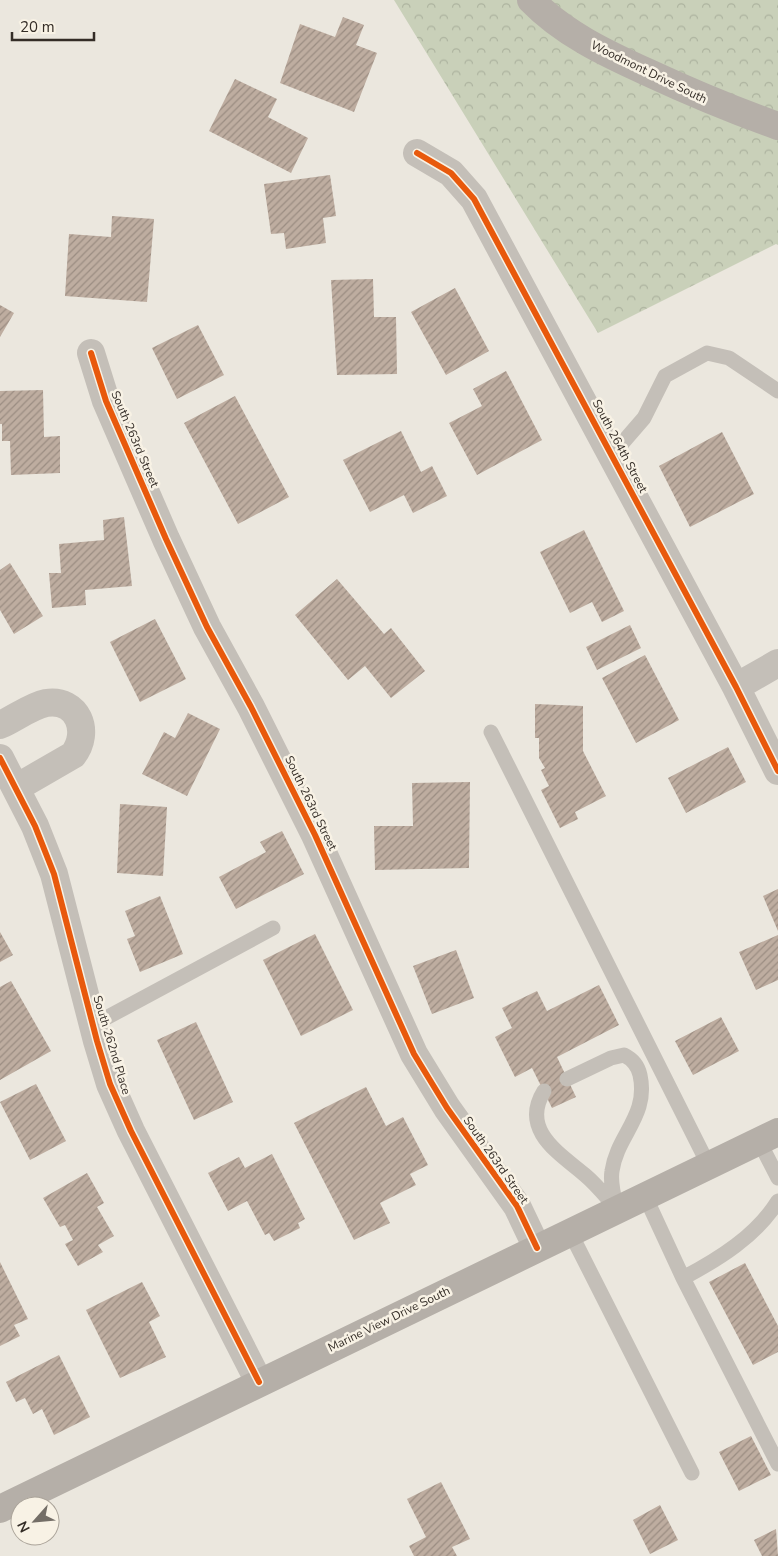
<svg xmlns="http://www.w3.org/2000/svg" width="778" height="1556" font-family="'Nunito Sans',sans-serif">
  <defs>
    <pattern id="forest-crowns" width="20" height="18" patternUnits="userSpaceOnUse" patternTransform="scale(1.25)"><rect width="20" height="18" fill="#c9d0b9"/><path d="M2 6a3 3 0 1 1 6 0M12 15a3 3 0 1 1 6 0" fill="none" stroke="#adb39f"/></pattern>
    <pattern id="building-hatch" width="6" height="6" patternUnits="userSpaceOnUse" patternTransform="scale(1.25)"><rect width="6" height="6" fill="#beada0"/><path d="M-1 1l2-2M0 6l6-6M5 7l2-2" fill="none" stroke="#9b8d82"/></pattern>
  </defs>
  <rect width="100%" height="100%" fill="#ebe7de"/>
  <path fill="url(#forest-crowns)" d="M394,0H778V245L776,244L598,333Z"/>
  <path fill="url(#building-hatch)" d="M343,17L364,25L356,45L377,53L354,112L280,83L300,24L335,37Z
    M235,79L277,99L268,117L308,138L291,173L209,131Z
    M330,175L336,216L323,218L326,243L286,249L284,233L271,234L264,184Z
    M112,216L154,219L147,302L65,296L69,234L111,237Z
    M373,279L374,317H396L397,374L337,375L331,280Z
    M455,288L489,351L446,375L411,312Z
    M0,305L14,313L0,337Z
    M198,325L224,375L177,399L152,348Z
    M506,371L542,440L477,475L449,423L482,406L473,389Z
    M43,390L44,437L60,436V473L11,475L10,441H2V424H0V391Z
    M235,396L289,497L238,524L184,423Z
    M401,431L421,472L432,466L447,496L413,513L404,495L370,512L343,460Z
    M722,432L754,494L690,527L659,466Z
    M124,517L132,586L85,590L86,605L52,608L49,573H61L59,544L104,540L103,520Z
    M584,530L624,611L602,622L592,602L570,613L540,552Z
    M10,563L43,616L14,634L0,610V570Z
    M337,579L384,634L391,628L425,671L391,698L365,666L348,680L295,615Z
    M155,619L186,679L140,702L110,642Z
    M630,625L641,648L597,670L586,647Z
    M645,655L679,720L636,743L602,678Z
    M535,704L583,706V751L606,796L575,812L578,819L560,828L541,790L549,786L541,770L545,768L539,758V738H535Z
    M188,713L220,729L187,796L142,774L164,732L175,738Z
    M728,747L746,782L686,813L668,778Z
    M470,782L469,868L375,870L374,826H413L412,783Z
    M120,804L167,807L163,876L117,873Z
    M282,831L304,874L236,909L219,877L266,852L260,842Z
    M778,889V931L763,896Z
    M160,896L183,954L140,972L127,939L135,936L125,911Z
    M0,932L13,955L0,962Z
    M315,934L353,1010L301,1036L263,960Z
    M778,935V980L756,990L739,952Z
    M456,950L474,998L432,1014L413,966Z
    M11,981L51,1051L0,1080V987Z
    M599,985L619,1025L557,1057L576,1097L552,1108L532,1068L515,1077L495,1037L512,1028L502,1008L537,991L547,1011Z
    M721,1017L739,1051L693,1075L675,1041Z
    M196,1022L233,1102L194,1120L157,1040Z
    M36,1084L66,1141L30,1160L0,1102Z
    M366,1087L386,1126L403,1117L428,1165L410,1174L416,1185L380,1203L390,1223L354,1240L294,1123Z
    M272,1154L305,1219L298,1223L300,1228L274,1241L269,1233L265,1235L247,1201L228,1211L208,1173L239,1157L245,1168Z
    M87,1173L104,1203L97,1207L114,1236L98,1245L103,1252L78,1266L65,1244L73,1240L65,1225L60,1227L43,1198Z
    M0,1262L28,1319L14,1325L20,1336L0,1346Z
    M745,1263L778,1326V1352L753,1365L709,1282Z
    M142,1282L160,1316L149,1322L166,1357L120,1378L86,1310Z
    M59,1355L90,1417L54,1435L42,1409L33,1414L25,1398L16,1402L6,1382Z
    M751,1436L771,1475L739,1491L719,1452Z
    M441,1482L470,1539L452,1547L457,1556H414L409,1546L426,1537L407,1499Z
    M660,1505L678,1540L650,1554L633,1520Z
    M776,1529L778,1556H762L754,1540Z"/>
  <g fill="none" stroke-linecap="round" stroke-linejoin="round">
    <path stroke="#c4bfb8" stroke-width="15" d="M612,455L644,418L665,376L707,353L729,358L778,391
      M491,732L709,1166
      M93,1025L273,928
      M544,1091C520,1130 559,1153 585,1175C597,1185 607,1198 617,1209C614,1197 610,1183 612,1171C617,1135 649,1116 640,1075C638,1066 632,1059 624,1055L611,1058L567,1079
      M759,1141L778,1178
      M645,1196L683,1278L778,1464
      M570,1232L692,1473
      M683,1278C719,1259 756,1236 778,1201"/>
    <path stroke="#c4bfb8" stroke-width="28" d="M417,153L451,173L474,199L736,687L778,771
      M91,353L106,401L166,539L207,627L251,707L315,835L414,1054L447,1108L517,1206L537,1248
      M736,687L778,663
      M0,725C14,719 31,706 46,703C78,698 91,732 73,755L16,788
      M0,758L35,826L54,874L97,1041L110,1084L131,1131L259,1382"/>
    <path stroke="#b5afa8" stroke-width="28" d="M531,0C563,33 605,53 647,72C690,92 733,110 778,126
      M0,1509L778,1132"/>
    <g stroke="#f8f2e5" stroke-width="9">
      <path id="cycleway" d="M417,153L451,173L474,199L736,687L778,771
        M91,353L106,401L166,539L207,627L251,707L315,835L414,1054L447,1108L517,1206L537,1248
        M0,758L35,826L54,874L97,1041L110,1084L131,1131L259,1382"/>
    </g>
    <use href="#cycleway" stroke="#e8590c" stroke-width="6"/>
  </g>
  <g text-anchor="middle" stroke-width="5" stroke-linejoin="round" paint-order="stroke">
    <g font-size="12" fill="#342d27" stroke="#f8f2e5">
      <text transform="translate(649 72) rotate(26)" y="4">Woodmont Drive South</text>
      <text transform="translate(135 439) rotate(67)" y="4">South 263rd Street</text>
      <text transform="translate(620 446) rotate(62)" y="4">South 264th Street</text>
      <text transform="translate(311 803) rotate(64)" y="4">South 263rd Street</text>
      <text transform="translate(112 1045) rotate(73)" y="4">South 262nd Place</text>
      <text transform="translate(496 1160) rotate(55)" y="4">South 263rd Street</text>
      <text transform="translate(389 1319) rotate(-26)" y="4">Marine View Drive South</text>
    </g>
  </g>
  <g transform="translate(35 1521) rotate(243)"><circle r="24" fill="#f8f2e5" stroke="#aaa399"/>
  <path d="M0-4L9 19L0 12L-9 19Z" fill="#746e67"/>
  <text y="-8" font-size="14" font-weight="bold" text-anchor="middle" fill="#342d27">N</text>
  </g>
  <path d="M12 32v8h82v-8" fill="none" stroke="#342d27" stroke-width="2.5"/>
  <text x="20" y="32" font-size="15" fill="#342d27" stroke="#f8f2e5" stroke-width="4" paint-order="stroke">20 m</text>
</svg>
